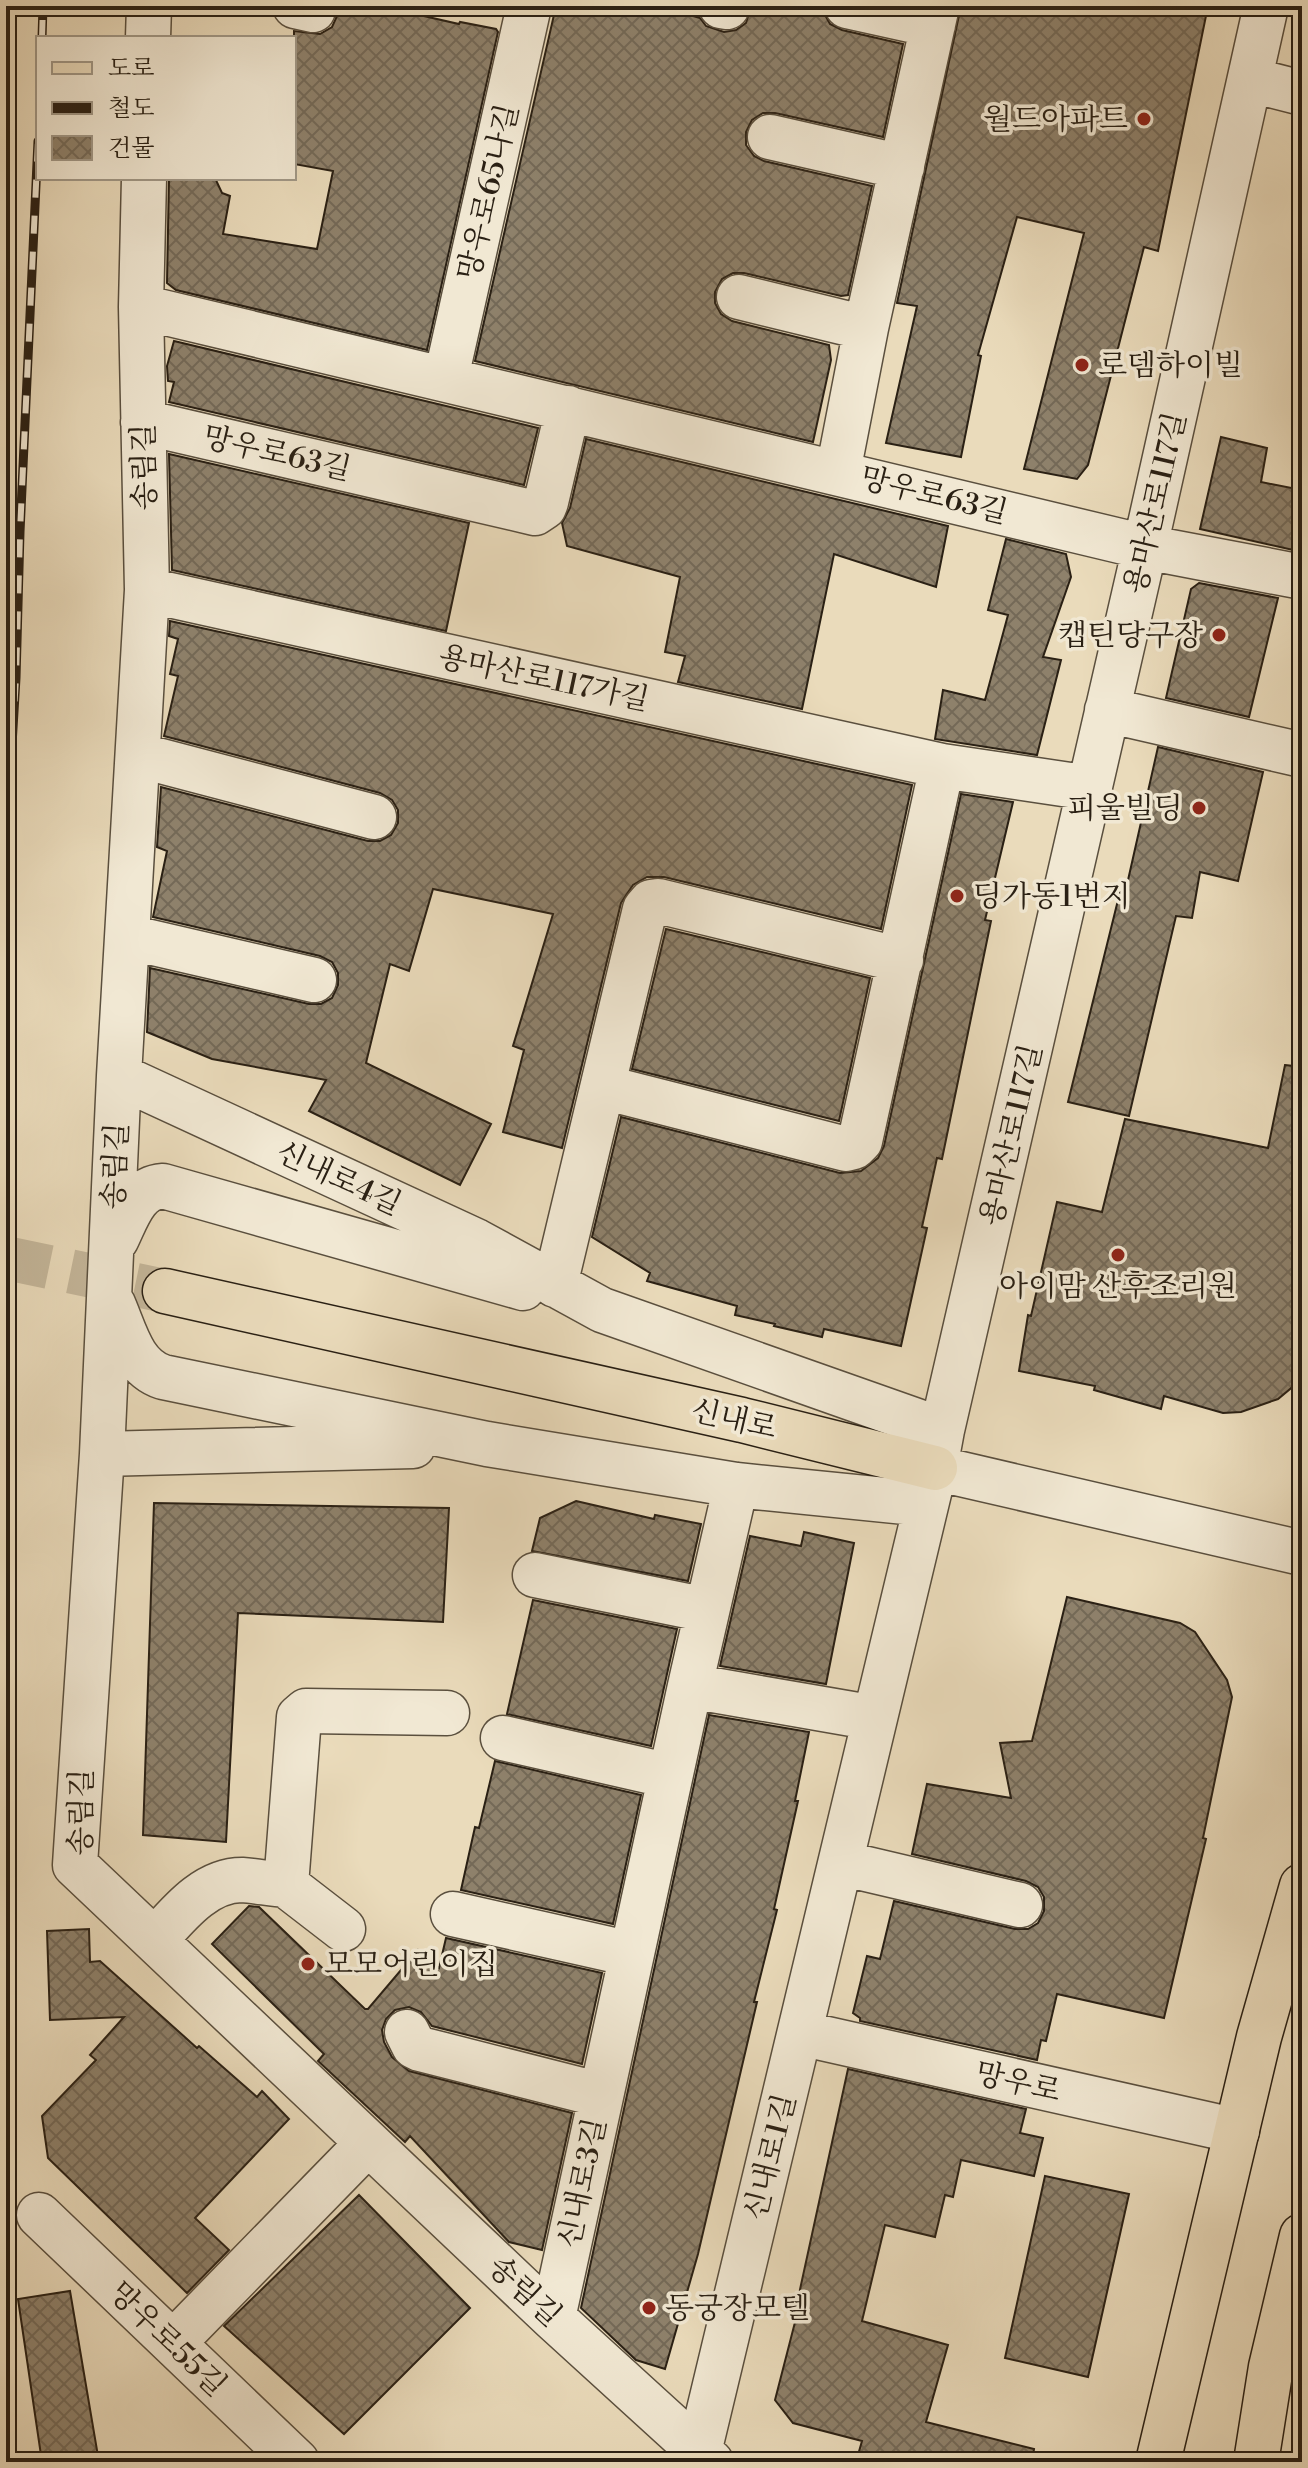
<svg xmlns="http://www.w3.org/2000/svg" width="1308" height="2468" font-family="'Libre Bodoni','Noto Serif KR',serif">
  <defs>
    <pattern id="building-cross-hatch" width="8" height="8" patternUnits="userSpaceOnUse" patternTransform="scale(2)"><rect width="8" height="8" fill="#8e816b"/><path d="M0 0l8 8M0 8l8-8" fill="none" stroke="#746957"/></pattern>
  </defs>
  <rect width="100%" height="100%" fill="#eadbbb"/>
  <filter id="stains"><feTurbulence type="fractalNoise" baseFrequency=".0025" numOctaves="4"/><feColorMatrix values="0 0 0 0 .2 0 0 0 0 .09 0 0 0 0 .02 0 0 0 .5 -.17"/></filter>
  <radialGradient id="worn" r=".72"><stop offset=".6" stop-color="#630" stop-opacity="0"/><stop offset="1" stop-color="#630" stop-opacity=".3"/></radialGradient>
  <path fill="url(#building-cross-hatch)" stroke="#2a2014" stroke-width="2" d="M337,6H380L459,24L460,22L496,29L498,32L427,350L176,290L167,283L169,178H215L222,193L230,196L223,234L317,249L333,171L294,164V31L320,34L332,27L337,16Z
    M556,6H631L675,16L676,11L700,18L706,26L724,32L736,30L746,23L751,6H799L823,11L830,24L842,30L903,44L883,137L775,113H763L752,120L746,132V145L754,156L764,161L872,186L848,295L841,296L744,273H733L722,279L715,292V303L721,314L732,321L829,345L831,360L813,442L475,361Z
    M961,6H1208L1158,251L1144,247L1088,465L1077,479L1024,469L1084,233L1017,217L978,355L981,356L961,457L886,443L917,306L897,303Z
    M174,341L538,428L524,485L169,402L174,382L168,381L167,366Z
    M1221,437L1267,448L1261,482L1302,490V552L1200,529Z
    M586,439L948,526L936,587L834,554L802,709L678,682L685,656L665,652L680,577L567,546L562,523L570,508Z
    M169,454L469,523L446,631L172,570Z
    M1006,539L1066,554L1071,577L1043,657L1061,660L1037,755L935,739L943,690L985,700L1008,615L988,610Z
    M1199,583L1278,598L1249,717L1166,698L1191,589Z
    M170,621L912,785L881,929L664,877H647L633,885L621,903L562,1148L503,1132L524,1050L513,1046L553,914L433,889L409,971L390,964L366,1063L491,1124L460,1185L309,1111L326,1080L212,1059L147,1032L150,968L309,1004H321L332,998L338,985V973L332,962L320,956L153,917L167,851L157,847L161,787L368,841H380L391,835L398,823V810L392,800L380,793L164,736L178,676L170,674L178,639L169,636Z
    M1158,747L1263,772L1238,881L1200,872L1192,918L1176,916L1129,1116L1068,1102L1121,888L1126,889Z
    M961,794L1013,802L985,920L991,921L942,1159L937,1158L922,1227L927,1228L901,1346L824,1329L822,1337L774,1326L775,1324L735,1315L737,1306L647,1281L650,1273L592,1237L621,1117L840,1173L861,1171L878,1158L884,1146Z
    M666,929L870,978L839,1121L632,1069Z
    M1285,1065L1302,1067V1374L1296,1384L1278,1399L1241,1412L1223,1413L1164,1396L1161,1409L1094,1390L1095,1386L1019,1371L1028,1315L1031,1316L1057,1202L1102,1212L1125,1119L1268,1148Z
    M576,1501L654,1519L655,1515L701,1524L688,1581L532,1551L540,1518Z
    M154,1503L449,1508L443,1622L238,1613L226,1842L143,1835Z
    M804,1532L854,1543L826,1684L720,1666L750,1536L801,1546Z
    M1067,1597L1180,1623L1195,1632L1227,1680L1232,1697L1203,1838L1206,1839L1164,2018L1057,1994L1046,2041L1041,2040L1037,2060L860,2021V2018L853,2013L867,1956L880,1959L894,1901L1015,1929H1028L1038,1923L1044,1911V1897L1038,1887L1026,1881L912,1854L927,1784L1011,1798L1000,1743L1032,1741Z
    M533,1600L677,1629L651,1746L507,1714Z
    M709,1715L809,1732L795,1801H798L774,1909L777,1910L754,2002H757L698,2254L665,2369L636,2360L581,2308Z
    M495,1761L641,1795L613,1924L461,1890L475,1827L479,1828Z
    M249,1906L259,1907L365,2009H368L418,1950L439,1968L446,1938L602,1973L582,2064L432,2026L421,2012L409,2007L395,2010L386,2019L382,2030L384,2042L392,2057L409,2071L572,2113L542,2250L509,2242L410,2136L405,2142L318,2061L324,2054L212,1944Z
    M89,1929L90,1962L100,1961L197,2048L199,2046L257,2097L262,2091L289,2119L195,2218L229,2250L187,2293L48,2158L42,2116L96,2060L90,2055L124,2017L50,2020L47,1931Z
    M848,2069L1026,2109L1020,2133L1043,2138L1034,2176L961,2160L953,2197L945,2195L935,2237L885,2225L862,2321L948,2345L926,2422L1034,2449L1032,2462H856L862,2441L793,2423L775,2400L802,2295L799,2294Z
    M1045,2176L1129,2194L1088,2377L1005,2358Z
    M359,2195L470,2308L344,2434L224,2326Z
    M70,2291L99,2462H42L18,2299Z"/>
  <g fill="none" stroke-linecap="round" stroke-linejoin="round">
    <path stroke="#c4b69a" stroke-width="44" stroke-dasharray="44 22" stroke-linecap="butt" d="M6,1258L165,1291"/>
    <g stroke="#5a4f3e" stroke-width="47">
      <path id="minor" d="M295,6L313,10
        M721,6L727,7
        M847,6L933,25
        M148,38L149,6
        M1251,80L1302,93
        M770,137L902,167
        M144,178L141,307L147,590L119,1076L102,1454L75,1865L553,2318L711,2462
        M739,297L866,328
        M141,307L1145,547L1302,577
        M446,378L529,6
        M143,422L535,513L544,507L546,502L568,408
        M838,472L866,328L937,6
        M147,590L942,766L1090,788
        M1107,710L1298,754
        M138,755L374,817
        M128,937L314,980
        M119,1076L476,1241L602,1310L942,1430
        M603,1087L846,1149L854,1147L860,1141L942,766
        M116,1240C127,1218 135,1188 163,1186L523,1288
        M555,1285L645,909L651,902L658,901L901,960
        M113,1304C125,1331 132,1367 163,1377L487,1444L736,1485L925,1504
        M102,1454L413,1446
        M935,1468L1302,1553
        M535,1575L707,1610
        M690,1686L875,1718
        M503,1738L670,1776
        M841,1863L1020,1905
        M286,1885L343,1929
        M453,1914L631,1954
        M155,1940C177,1916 204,1880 242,1880C256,1881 272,1884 286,1885L299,1717L306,1711L447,1713
        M407,2032L414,2046L420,2049L601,2095
        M800,2033L1237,2131
        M39,2215L297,2462
        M553,2318L690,1686L736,1485
        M173,2343L368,2143
        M699,2452L935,1468L942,1430L1145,547L1266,6"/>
    </g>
    <g stroke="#2a2014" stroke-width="47">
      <path id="major" d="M165,1291L742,1420L935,1468
        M1158,2462L1259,2037L1302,1886
        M1256,2462L1271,2367L1302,2236"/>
    </g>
    <use href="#minor" stroke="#f1e8d3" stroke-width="44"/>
    <use href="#major" stroke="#eadbbb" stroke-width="44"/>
    <g stroke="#2a2014" stroke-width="9">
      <path id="rail" d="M42,38L43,6
        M6,86L10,6
        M6,845L16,678L20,532L38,141"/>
    </g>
    <use href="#rail" stroke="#f1e8d3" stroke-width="6" stroke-dasharray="18" stroke-linecap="butt"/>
  </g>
  <g fill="#8f2418" stroke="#f1e8d3" stroke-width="3">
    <circle cx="1144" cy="119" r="8"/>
    <circle cx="1082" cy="365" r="8"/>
    <circle cx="1219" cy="635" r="8"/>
    <circle cx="1199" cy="808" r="8"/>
    <circle cx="957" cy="896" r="8"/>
    <circle cx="1118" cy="1255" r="8"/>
    <circle cx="308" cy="1964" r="8"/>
    <circle cx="649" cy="2308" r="8"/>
  </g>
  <g text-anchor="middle" stroke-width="7" stroke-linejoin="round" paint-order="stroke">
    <g font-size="30" fill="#2a2014" stroke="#f1e8d3" text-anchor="start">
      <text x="1128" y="129" text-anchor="end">월드아파트</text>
      <text x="1098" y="375">로뎀하이빌</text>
      <text x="1203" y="645" text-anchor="end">캡틴당구장</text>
      <text x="1183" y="818" text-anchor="end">피울빌딩</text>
      <text x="973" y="906">딩가동1번지</text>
      <text x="1118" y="1296" text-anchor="middle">아이맘 산후조리원</text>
      <text x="324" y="1974">모모어린이집</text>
      <text x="665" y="2318">동궁장모텔</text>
    </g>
    <g font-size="30" fill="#2a2014" stroke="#f1e8d3">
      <text transform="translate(488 192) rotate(-77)" y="10">망우로65나길</text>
      <text transform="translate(277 453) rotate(13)" y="10">망우로63길</text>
      <text transform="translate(144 467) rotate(-91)" y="10">송림길</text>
      <text transform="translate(934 495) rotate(14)" y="10">망우로63길</text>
      <text transform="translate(1155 503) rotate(-77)" y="10">용마산로117길</text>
      <text transform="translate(544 678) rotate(12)" y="10">용마산로117가길</text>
      <text transform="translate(1011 1135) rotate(-77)" y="10">용마산로117길</text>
      <text transform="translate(115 1166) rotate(-87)" y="10">송림길</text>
      <text transform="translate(339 1178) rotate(25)" y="10">신내로4길</text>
      <text transform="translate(734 1419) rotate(13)" y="10">신내로</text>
      <text transform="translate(81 1812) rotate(-89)" y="10">송림길</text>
      <text transform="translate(1018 2082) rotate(13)" y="10">망우로</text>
      <text transform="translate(770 2157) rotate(-76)" y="10">신내로1길</text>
      <text transform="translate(582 2183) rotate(-78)" y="10">신내로3길</text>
      <text transform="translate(525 2291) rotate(43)" y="10">송림길</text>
      <text transform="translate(168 2339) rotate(44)" y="10">망우로55길</text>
    </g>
  </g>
  <rect width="1308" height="2468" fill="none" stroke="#eadbbb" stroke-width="32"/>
  <rect x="8" y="8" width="1292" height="2452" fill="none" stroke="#2a2014" stroke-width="4"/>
  <rect x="16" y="16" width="1276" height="2436" fill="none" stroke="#2a2014" stroke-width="2"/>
  <rect x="36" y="36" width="260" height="144" fill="#f1e8d3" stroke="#a19887" stroke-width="2"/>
  <rect x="52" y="62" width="40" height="12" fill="#eadbbb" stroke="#a19887" stroke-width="2"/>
  <text x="108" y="76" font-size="24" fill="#2a2014">도로</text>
  <rect x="52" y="102" width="40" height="12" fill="#2a2014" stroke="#a19887" stroke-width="2"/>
  <text x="108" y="116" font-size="24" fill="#2a2014">철도</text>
  <rect x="52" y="136" width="40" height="24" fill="url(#building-cross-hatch)" stroke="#a19887" stroke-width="2"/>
  <text x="108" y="156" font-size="24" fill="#2a2014">건물</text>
  <rect width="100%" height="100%" filter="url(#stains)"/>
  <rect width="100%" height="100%" fill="url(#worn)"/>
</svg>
